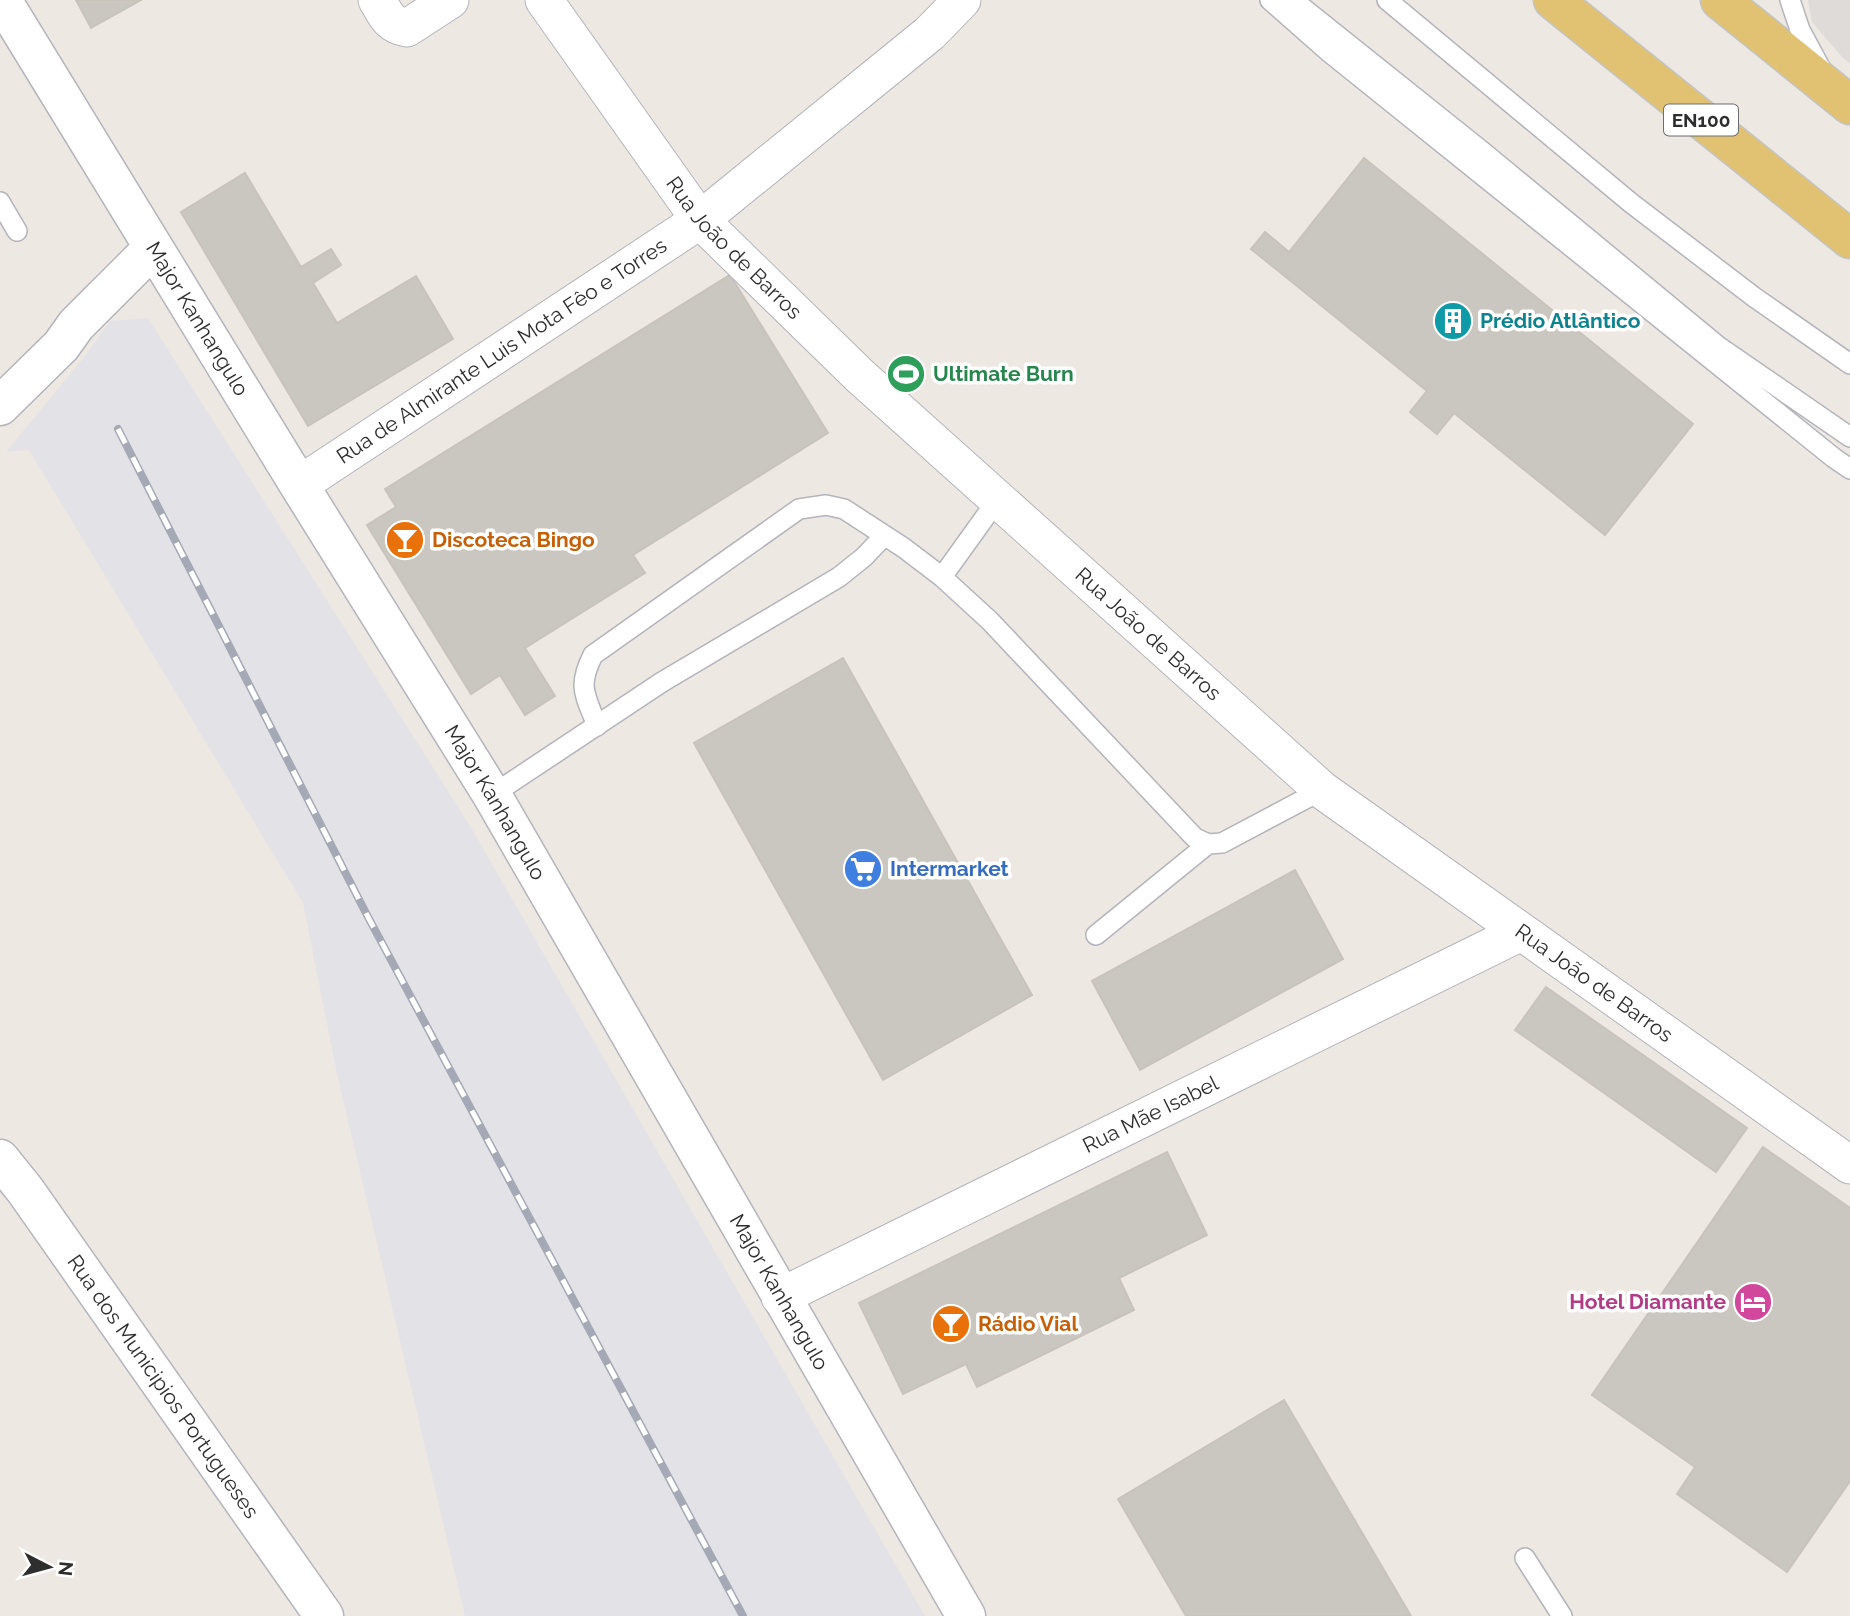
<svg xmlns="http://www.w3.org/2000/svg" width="1850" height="1616" font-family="Raleway,sans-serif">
  <rect width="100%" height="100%" fill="#ede8e2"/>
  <path fill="#e3e2e7" d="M148,318L470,826L925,1616H465L337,1074L303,903L29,450L6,452L85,356L110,321Z"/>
  <path fill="#dedbd9" d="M1808,0H1850V63L1843,58L1812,22Z"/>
  <path fill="#cac6c0" stroke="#c9c3bc" stroke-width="2" d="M76,0H141L91,28Z
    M1364,158L1693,424L1605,535L1454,413L1437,434L1410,412L1427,391L1251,249L1265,232L1289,252Z
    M245,173L301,267L331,249L341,265L313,283L337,323L416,276L453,339L308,426L181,212Z
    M730,275L828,433L633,555L645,573L525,648L555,696L525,715L500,675L471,694L367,525L396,507L385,489Z
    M843,658L1032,995L883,1080L694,743Z
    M1295,870L1343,959L1140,1070L1092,981Z
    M1546,987L1747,1128L1716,1172L1515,1030Z
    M1763,1147L1850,1208V1481L1787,1572L1677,1494L1695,1467L1592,1395Z
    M1167,1152L1207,1235L1119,1278L1134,1310L977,1387L966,1364L903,1394L859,1303Z
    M1284,1400L1411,1616H1186L1118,1499Z"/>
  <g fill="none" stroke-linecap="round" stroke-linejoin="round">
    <g stroke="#b3b4bc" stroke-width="22">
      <path id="lane" d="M1270,0L1329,52L1834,458L1850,469
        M1293,0L1483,152L1718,346L1850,437
        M1387,0L1631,203L1754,297L1850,364
        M1790,0L1800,30L1821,69
        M0,202L17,231
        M942,577L998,499
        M597,726C585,694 577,687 593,655L799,509L826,505L844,509L904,548L942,577L990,621L1195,838L1208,844L1222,843L1322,790
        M492,795L662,682L839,577L864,557L884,536
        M1096,935L1208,844
        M1525,1558L1562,1616"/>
    </g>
    <g stroke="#b3b4bc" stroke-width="39">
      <g id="street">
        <path d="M377,0C386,15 389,25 407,28L450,0"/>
        <path id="s1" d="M544,0L700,220L860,376L1322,790L1850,1165"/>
        <path id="s2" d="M299,485L700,220L930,33L962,0"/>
        <path id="s3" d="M780,1297L1521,932"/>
      </g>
    </g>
    <g stroke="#b3b4bc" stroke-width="41">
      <g id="secondary">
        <path id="s4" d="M2,0L299,485L492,795L966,1616"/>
        <path d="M0,406L61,346L76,325L153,248"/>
        <path id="s5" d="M0,1159L25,1190L324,1616"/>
      </g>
    </g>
    <g stroke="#c4c4c4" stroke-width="41">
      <path id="primary" d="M1553,0L1850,239
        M1720,0L1850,105"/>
    </g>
    <use href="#lane" stroke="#fff" stroke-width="19"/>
    <use href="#street" stroke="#fff" stroke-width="37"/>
    <use href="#secondary" stroke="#fff" stroke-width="38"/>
    <use href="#primary" stroke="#e1c273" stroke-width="38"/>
    <g stroke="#a5a8b5" stroke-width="8">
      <path id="rail" d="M118,429L368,917L743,1616"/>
    </g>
    <use href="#rail" stroke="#fff" stroke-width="5" stroke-dasharray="16" stroke-linecap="butt"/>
  </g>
  <defs>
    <g id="building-disc" transform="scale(2.0125)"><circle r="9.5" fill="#0f9aa8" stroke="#fff"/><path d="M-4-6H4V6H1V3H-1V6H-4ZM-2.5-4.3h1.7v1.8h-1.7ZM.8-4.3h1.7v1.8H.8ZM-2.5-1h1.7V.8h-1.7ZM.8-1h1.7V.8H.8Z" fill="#fff"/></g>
    <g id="stadium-disc" transform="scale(2.0125)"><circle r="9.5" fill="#2e9e5b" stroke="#fff"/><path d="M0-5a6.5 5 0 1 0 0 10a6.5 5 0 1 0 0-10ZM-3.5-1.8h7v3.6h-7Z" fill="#fff"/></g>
    <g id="bar-disc" transform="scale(2.0125)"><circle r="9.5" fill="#e8710a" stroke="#fff"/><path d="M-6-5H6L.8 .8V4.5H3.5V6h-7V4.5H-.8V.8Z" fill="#fff"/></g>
    <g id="supermarket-disc" transform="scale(2.0125)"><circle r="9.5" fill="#3f7fe0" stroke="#fff"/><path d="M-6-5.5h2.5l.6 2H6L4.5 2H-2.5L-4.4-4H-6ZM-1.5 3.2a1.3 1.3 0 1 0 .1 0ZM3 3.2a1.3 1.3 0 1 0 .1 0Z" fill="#fff"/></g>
    <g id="hotel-disc" transform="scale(2.0125)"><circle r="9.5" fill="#d1479c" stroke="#fff"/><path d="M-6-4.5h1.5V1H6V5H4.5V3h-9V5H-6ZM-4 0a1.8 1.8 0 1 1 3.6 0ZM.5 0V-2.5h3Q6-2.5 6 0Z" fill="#fff"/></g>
  </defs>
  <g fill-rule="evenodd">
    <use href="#building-disc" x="1453" y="321"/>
    <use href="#stadium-disc" x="906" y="374"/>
    <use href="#bar-disc" x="405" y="540"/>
    <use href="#supermarket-disc" x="863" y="869"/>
    <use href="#hotel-disc" x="1753" y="1302"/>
    <use href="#bar-disc" x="951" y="1324"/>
  </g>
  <g text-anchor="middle" stroke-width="7" stroke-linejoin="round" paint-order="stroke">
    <rect fill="#fff" stroke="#6d6d6d" stroke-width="2" x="1664" y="104.5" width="74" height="31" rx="5"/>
    <g font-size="19" font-weight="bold" fill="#2e2e2e">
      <text x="1701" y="127">EN100</text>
    </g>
    <g font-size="21" fill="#2e2e2e" stroke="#fff">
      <text dy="7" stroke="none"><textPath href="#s1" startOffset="313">Rua João de Barros</textPath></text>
      <text dy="7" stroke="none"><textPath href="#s4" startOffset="374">Major Kanhangulo</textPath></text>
      <text dy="7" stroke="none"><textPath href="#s2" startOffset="243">Rua de Almirante Luis Mota Fêo e Torres</textPath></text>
      <text dy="7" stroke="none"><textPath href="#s1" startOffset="880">Rua João de Barros</textPath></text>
      <text dy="7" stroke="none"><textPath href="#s4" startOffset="942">Major Kanhangulo</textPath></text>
      <text dy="7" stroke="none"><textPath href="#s1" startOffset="1447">Rua João de Barros</textPath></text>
      <text dy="7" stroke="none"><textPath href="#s3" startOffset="413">Rua Mãe Isabel</textPath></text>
      <text dy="7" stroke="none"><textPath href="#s4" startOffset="1508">Major Kanhangulo</textPath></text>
      <text dy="7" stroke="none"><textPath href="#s5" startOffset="280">Rua dos Municipios Portugueses</textPath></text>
    </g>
    <g font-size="21" font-weight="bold" fill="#0d838f" stroke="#fff" text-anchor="start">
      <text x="1480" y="328">Prédio Atlântico</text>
    </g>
    <g font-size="21" font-weight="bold" fill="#27864d" stroke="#fff" text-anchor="start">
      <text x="933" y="381">Ultimate Burn</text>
    </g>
    <g font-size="21" font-weight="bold" fill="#c56008" stroke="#fff" text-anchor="start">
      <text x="432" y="547">Discoteca Bingo</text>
      <text x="978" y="1331">Rádio Vial</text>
    </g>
    <g font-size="21" font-weight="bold" fill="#366cbe" stroke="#fff" text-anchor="start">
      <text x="890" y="876">Intermarket</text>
    </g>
    <g font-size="21" font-weight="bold" fill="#b23c85" stroke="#fff" text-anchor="end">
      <text x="1726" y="1309">Hotel Diamante</text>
    </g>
  </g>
  <g transform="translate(49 1567) rotate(96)" stroke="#ffffff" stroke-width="5" paint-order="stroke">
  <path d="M0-5L12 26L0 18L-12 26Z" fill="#2e2e2e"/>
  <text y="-10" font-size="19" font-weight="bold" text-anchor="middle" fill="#2e2e2e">N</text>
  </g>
</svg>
